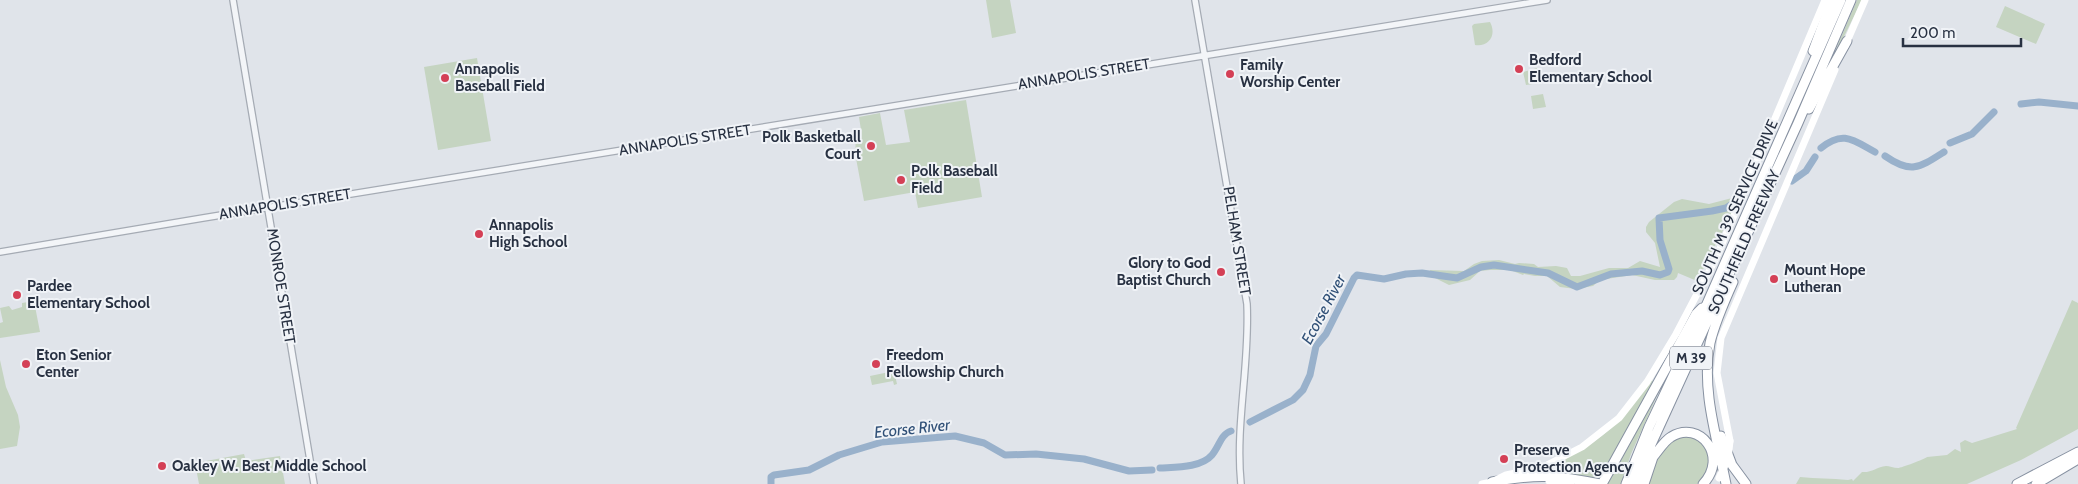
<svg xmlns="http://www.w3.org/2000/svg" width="2078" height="484" font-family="Cabin,sans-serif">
  <rect width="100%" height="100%" fill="#e0e4ea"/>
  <path fill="#c5d4c1" d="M986,0H1010L1016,33L992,38Z
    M1857,0H1862L1825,75Z
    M2005,6L2045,24L2036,44L1996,27Z
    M1490,22C1497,35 1489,47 1475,45L1472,26L1474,24Z
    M477,58L491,141L438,150L424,67Z
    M1537,68L1539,83L1526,85L1523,72Z
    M1543,94L1546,107L1533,109L1531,96Z
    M966,100L982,197L918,208L915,192L864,201L855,153L856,139L861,130L859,117L880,113L886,145L910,142L904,110Z
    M1732,198L1736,202L1733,211L1697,281L1678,273L1677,277L1674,280H1655L1632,275L1600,280L1593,286L1576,289L1560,287L1547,276H1535L1524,274L1523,275L1510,270H1490L1480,271L1470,280L1449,285L1431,276L1430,270L1464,271L1474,264L1482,261L1499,260L1515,264L1519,263L1534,264L1538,267L1556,266L1567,268L1571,276H1580L1609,268H1628L1640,261L1660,267L1655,243L1646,232V227L1649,222L1674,202L1682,199L1709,204Z
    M2072,300L2078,303V429L2021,460L1967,484H1796L1800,477C1817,479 1831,478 1848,480L1852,479L1853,481L1862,472C1871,473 1877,467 1886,466C1889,466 1894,468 1898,468C1901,468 1925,459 1927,457L1947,455L1955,449L1961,452L1960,443L1965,440L1972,443L2017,429L2016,428Z
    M34,301L40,332L0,338V323L3,322L0,308L9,306L12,310L22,307V303Z
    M0,360L6,387L18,415L20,427L17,446L0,449Z
    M894,371L897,384L894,385L893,381L872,385L870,376Z
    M1665,378L1631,454L1621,484H1559L1556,471L1558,465C1569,455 1583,450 1595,441C1618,425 1635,403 1651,380L1660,385Z
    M1682,435L1696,438L1710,453C1709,466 1707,475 1697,484H1647C1656,461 1659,447 1682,435Z
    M244,454L246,461L280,456L285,484H199L195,463Z"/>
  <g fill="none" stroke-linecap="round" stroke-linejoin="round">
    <path stroke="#99b1cb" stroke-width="7" d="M2021,104L2039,102L2078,106
      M1950,143L1972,134L1994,112
      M1821,148C1843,130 1853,140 1875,152
      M1885,156C1911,174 1919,168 1944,152
      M1792,181L1806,171L1815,157
      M1250,422L1293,400L1303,390L1310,375L1316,346L1326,334L1354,278L1357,275L1384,279L1406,274L1422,273L1457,278L1481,267L1494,265L1548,273L1577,287L1611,274L1642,271L1660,275L1668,272L1669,269L1660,240L1659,218L1712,211L1726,208L1737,201
      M1160,468C1175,467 1201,468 1212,455C1219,447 1221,434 1231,431
      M771,484V477L774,475L809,470L839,455L882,442L955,436L984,443L1005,455L1036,454L1084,459L1129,471L1152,470"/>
    <g stroke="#a5abb4" stroke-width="8">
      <path id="tertiary" d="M233,0L314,484
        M1195,0L1247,304C1250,364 1235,424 1241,484
        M0,252L203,218L1547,0"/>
    </g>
    <g stroke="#8791a1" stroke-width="11">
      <path id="motorway" d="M1813,51L1832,0
        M1809,109L1847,41
        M1721,436L1732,465L1746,484
        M1653,457C1659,450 1664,441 1671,437C1700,419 1729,457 1703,484
        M1492,482C1534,474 1558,475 1600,484
        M1602,484L1696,314L1702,308
        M1626,484L1649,427L1702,315L1841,0
        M1635,484L1649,449L1798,123L1851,0
        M1644,484L1655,451
        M1726,484C1717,438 1701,390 1710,343C1715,322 1724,302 1733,282
        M2017,484L2078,452
        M2036,484L2078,459"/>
    </g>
    <use href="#tertiary" stroke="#f3f5f8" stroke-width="5.5"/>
    <path stroke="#fff" stroke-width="7" d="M1845,46L1865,0
      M1730,441L1717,373L1721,338L1835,70
      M1549,481L1571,484
      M1482,484L1492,482L1506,475L1543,467L1582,447L1619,418L1647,382L1676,334L1716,258L1825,0"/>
    <use href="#motorway" stroke="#fff" stroke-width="9"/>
    <path stroke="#fff" stroke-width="7" d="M1719,478L1728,459L1730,441"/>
  </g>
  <g fill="#d44056" stroke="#f0f3f7" stroke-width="2">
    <circle cx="1519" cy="69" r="5"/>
    <circle cx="1230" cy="74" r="5"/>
    <circle cx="445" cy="78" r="5"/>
    <circle cx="871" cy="146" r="5"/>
    <circle cx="901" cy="180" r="5"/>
    <circle cx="479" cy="234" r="5"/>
    <circle cx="1221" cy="272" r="5"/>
    <circle cx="1774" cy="279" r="5"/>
    <circle cx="17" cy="295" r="5"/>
    <circle cx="26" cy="364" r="5"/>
    <circle cx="876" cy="364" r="5"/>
    <circle cx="1504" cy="459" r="5"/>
    <circle cx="162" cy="466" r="5"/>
  </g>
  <g text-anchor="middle" stroke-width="4" stroke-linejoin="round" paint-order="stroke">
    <rect fill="#f0f3f7" stroke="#646b78" stroke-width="1" x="1670" y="346.5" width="42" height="23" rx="4"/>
    <g font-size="14" font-weight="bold" fill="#283142">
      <text x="1691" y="363">M 39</text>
    </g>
    <g font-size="15" font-weight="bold" fill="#283142" stroke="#f0f3f7" text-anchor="start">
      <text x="1529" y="65">Bedford<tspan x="1529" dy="17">Elementary School</tspan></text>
      <text x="1240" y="70">Family<tspan x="1240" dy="17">Worship Center</tspan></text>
      <text x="455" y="74">Annapolis<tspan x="455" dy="17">Baseball Field</tspan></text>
      <text x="861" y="142" text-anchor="end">Polk Basketball<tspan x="861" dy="17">Court</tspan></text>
      <text x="911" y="176">Polk Baseball<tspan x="911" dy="17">Field</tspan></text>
      <text x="489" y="230">Annapolis<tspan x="489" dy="17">High School</tspan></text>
      <text x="1211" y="268" text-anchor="end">Glory to God<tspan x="1211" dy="17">Baptist Church</tspan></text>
      <text x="1784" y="275">Mount Hope<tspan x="1784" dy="17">Lutheran</tspan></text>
      <text x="27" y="291">Pardee<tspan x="27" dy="17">Elementary School</tspan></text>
      <text x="36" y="360">Eton Senior<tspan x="36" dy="17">Center</tspan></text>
      <text x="886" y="360">Freedom<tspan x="886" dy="17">Fellowship Church</tspan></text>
      <text x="1514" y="455">Preserve<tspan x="1514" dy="17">Protection Agency</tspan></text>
      <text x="172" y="471">Oakley W. Best Middle School</text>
    </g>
    <g font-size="15" fill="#283142" stroke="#f0f3f7">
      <text transform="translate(1084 74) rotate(-9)" y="5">ANNAPOLIS STREET</text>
      <text transform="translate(685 140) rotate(-9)" y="5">ANNAPOLIS STREET</text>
      <text transform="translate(285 204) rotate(-9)" y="5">ANNAPOLIS STREET</text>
      <text transform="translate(1735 207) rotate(-66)" y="5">SOUTH M 39 SERVICE DRIVE</text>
      <text transform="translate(1237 241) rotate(81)" y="5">PELHAM STREET</text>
      <text transform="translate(1744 242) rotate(-66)" y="5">SOUTHFIELD FREEWAY</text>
      <text transform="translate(281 286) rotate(81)" y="5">MONROE STREET</text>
    </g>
    <g font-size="16" font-style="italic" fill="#305077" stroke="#f0f3f7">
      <text transform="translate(1323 309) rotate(-62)" y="6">Ecorse River</text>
      <text transform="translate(912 428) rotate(-6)" y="6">Ecorse River</text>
    </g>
  </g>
  <path d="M1903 38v8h118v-8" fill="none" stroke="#283142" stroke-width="2.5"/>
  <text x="1910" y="38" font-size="15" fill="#283142" stroke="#f0f3f7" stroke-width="4" paint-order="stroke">200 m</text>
</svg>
